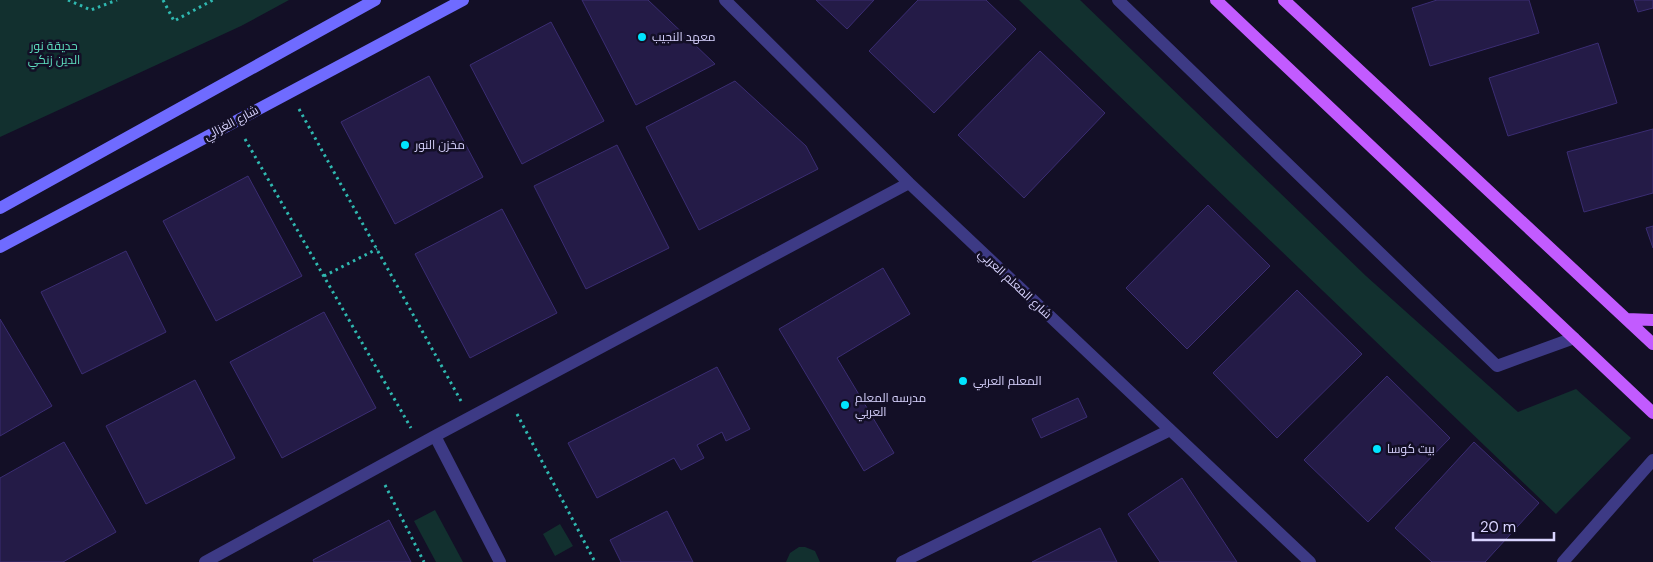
<svg xmlns="http://www.w3.org/2000/svg" width="1653" height="562" font-family="'DM Sans',Cairo,sans-serif">
  <rect width="100%" height="100%" fill="#130f26"/>
  <path fill="#12302f" d="M0,0H289L241,26L0,137Z
    M1019,0H1080L1366,276L1518,412L1576,389L1631,438L1556,514Z
    M435,510L463,562H436L414,521Z
    M560,524L573,546L555,556L543,534Z
    M799,547H805L815,551L820,562H786L790,553Z"/>
  <path fill="#241b47" stroke="#3b2d73" d="M582,0H648L715,64L636,105Z
    M816,0H874L847,29Z
    M918,0H986L1016,29L934,113L869,51Z
    M1437,0H1529L1539,33L1430,66L1412,8Z
    M1634,0H1653V8L1638,12Z
    M551,22L604,121L522,164L470,65Z
    M1598,43L1617,103L1508,136L1489,78Z
    M1040,51L1105,113L1024,198L958,135Z
    M429,76L483,177L395,224L341,122Z
    M735,81L806,146L818,169L699,230L646,127Z
    M1653,129V193L1584,212L1567,152Z
    M617,145L669,248L586,289L534,186Z
    M248,176L302,276L216,321L163,221Z
    M1208,205L1270,266L1187,349L1126,288Z
    M502,209L557,313L470,358L415,254Z
    M1653,226V248L1646,228Z
    M126,251L166,332L82,374L41,292Z
    M883,268L910,314L837,358L894,453L864,471L779,329Z
    M1297,290L1362,354L1277,438L1213,373Z
    M324,312L376,408L282,458L230,362Z
    M0,319L52,406L0,436Z
    M717,367L750,429L726,441L722,432L697,445L704,458L681,470L674,458L597,498L568,443Z
    M1387,376L1450,438L1368,522L1304,460Z
    M195,380L235,458L146,504L106,426Z
    M1078,398L1087,417L1041,438L1032,419Z
    M64,442L116,532L63,562H0V478Z
    M1474,442L1539,503L1485,562H1432L1395,528Z
    M1182,478L1237,562H1160L1128,514Z
    M667,511L693,562H621L610,540Z
    M389,520L411,562H314L313,560Z
    M1100,528L1117,562H1032Z"/>
  <g fill="none" stroke-linecap="round" stroke-linejoin="round">
    <path stroke="#2fb8b0" stroke-width="3" stroke-dasharray="2.5 4" stroke-linecap="butt" d="M68,0L91,10L117,0
      M163,0L174,21L213,0
      M299,109L461,401
      M245,139L411,428
      M324,276L377,249
      M517,414L595,562
      M385,485L424,562"/>
    <path stroke="#3d3a85" stroke-width="12" d="M1118,0L1497,366L1574,338"/>
    <path stroke="#3d3a85" stroke-width="12" d="M725,0L909,183L1310,562
      M435,436L500,562
      M205,562L435,436L909,183
      M902,562L1170,430
      M1563,562L1653,460"/>
    <path stroke="#6f6bff" stroke-width="12" d="M0,208L375,0
      M0,247L463,0"/>
    <path stroke="#c25bff" stroke-width="12" d="M1216,0L1653,413
      M1284,0L1653,344
      M1627,319L1653,320"/>
  </g>
  <g fill="#00e5ff" stroke="#130f26" stroke-width="2">
    <circle cx="642" cy="37" r="5"/>
    <circle cx="405" cy="145" r="5"/>
    <circle cx="963" cy="381" r="5"/>
    <circle cx="845" cy="405" r="5"/>
    <circle cx="1377" cy="449" r="5"/>
  </g>
  <g text-anchor="middle" stroke-width="5" stroke-linejoin="round" paint-order="stroke">
    <g font-size="12" fill="#d9d4ff" stroke="#130f26" text-anchor="start">
      <text x="652" y="41">معهد النجيب</text>
      <text x="415" y="149">مخزن النور</text>
      <text x="973" y="385">المعلم العربي</text>
      <text x="855" y="402">مدرسه المعلم<tspan x="855" dy="14">العربي</tspan></text>
      <text x="1387" y="453">بيت كوسا</text>
    </g>
    <g font-size="12" fill="#5fe0c0" stroke="#130f26">
      <text x="54" y="50">حديقة نور<tspan x="54" dy="14">الدين زنكي</tspan></text>
    </g>
    <g font-size="12" fill="#d9d4ff" stroke="#130f26">
      <text transform="translate(231 123) rotate(-28)" y="4">شارع الغزالي</text>
      <text transform="translate(1015 284) rotate(43)" y="4">شارع المعلم العربي</text>
    </g>
  </g>
  <path d="M1473 532v8h81v-8" fill="none" stroke="#d9d4ff" stroke-width="2.5"/>
  <text x="1480" y="532" font-size="15" fill="#d9d4ff" stroke="#130f26" stroke-width="4" paint-order="stroke">20 m</text>
</svg>
